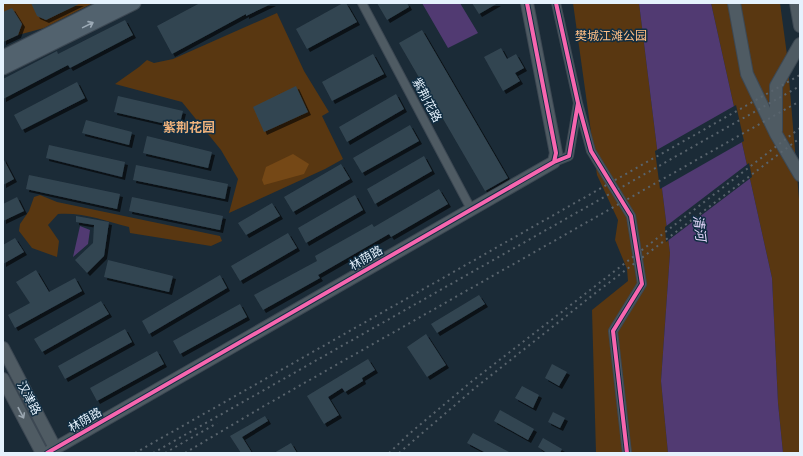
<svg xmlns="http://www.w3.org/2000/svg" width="803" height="456" font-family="Arial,'Noto Sans SC',sans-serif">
  <defs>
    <filter id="shadow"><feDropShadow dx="3" dy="3" stdDeviation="0" flood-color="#0009"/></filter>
  </defs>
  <rect width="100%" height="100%" fill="#1b2b37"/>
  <path fill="#593711" d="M3,3H93L44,28L18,35L3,42Z
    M573,3H639L670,253L661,381L668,453H596L592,310L628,281L627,269L615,240L618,220L597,175Z
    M711,3H780L787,55L800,211V453H783L778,403L772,278Z
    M277,13L304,71L329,112L322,116L343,159L325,169L229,213L238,179L221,150L182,102L115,84L139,67L147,60L154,63L173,59Z
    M40,195L57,202L220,236L222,241L211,246L130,233L129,227C106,221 82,212 58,214L48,225L59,241L57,257L32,248L19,231L20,224L29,211L34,197Z"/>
  <path fill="#754816" d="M293,154L309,164L304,174L264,185L262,180L266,167Z"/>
  <path fill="#513a72" d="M422,3H460L478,33L448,48Z
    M639,3H711L772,278L778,403L783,453H668L661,381L670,253Z
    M80,226L90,230L88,244L73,257Z"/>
  <path fill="#1b2b37" d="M736,105L744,141L660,189L655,151Z
    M749,163L752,177L666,242L665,227Z"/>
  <path fill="#334551" filter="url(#shadow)" d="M31,3H81L46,20L37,16Z
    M200,3H273L246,16V14L172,54L157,26Z
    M343,3H346L357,22L307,49L296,29Z
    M377,3H407L409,7L387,20Z
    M472,3H498L479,14Z
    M12,8L22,24L18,35L3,42V12Z
    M125,20L133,35L70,68L68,65L3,99V79L57,51L58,54Z
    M422,30L508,178L485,191L399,43Z
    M501,48L507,59L516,54L524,68L515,73L520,81L503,91L484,57Z
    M373,54L384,74L332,101L322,82Z
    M77,82L85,98L22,130L14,115Z
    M296,86L308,112L264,132L253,107Z
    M396,94L404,109L347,142L339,127Z
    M118,96L183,111L179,127L114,112Z
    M86,120L132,132L129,145L82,133Z
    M410,125L419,141L362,173L353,158Z
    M147,136L212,152L208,168L143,153Z
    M49,145L125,162L122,177L46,158Z
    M424,156L432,171L375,204L367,189Z
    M3,158L14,179L3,185Z
    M341,164L350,179L293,212L284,197Z
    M136,165L228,184L225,199L133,180Z
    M29,175L120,194L117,209L26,189Z
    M439,189L448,204L391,237L389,234L318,275L320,278L263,310L254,295L317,261L315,256L372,224L374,227Z
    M355,195L363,210L306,243L298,228Z
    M17,197L24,211L3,221V204Z
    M132,197L223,216L220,230L129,211Z
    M272,203L280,216L246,235L238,223Z
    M76,216L109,222L104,256L87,273L75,260L93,243L94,225L76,222Z
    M288,233L297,248L240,281L231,266Z
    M15,238L24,252L3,264V245Z
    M108,260L173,276L169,292L104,277Z
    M36,270L49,292L75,278L82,291L15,328L8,315L30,303L16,282Z
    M220,275L227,288L149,334L142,321Z
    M479,295L485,304L437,333L431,324Z
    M101,301L109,314L42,352L34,339Z
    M240,304L247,317L180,354L173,341Z
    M125,329L132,342L65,379L58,366Z
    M426,334L446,365L427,377L407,347Z
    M157,351L164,364L97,401L90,388Z
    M368,359L375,370L362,378L363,381L345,392L342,388L328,397L339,415L324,424L307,396Z
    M552,364L567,372L559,386L545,378Z
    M522,386L539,395L533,408L515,398Z
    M500,410L534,429L528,440L494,421Z
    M553,412L565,418L560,428L548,422Z
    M265,416L268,421L242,437L252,453H241L230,436Z
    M473,433L511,453H486L467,443Z
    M543,438L562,449L560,453H547L538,447Z
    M291,443L297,453H274Z"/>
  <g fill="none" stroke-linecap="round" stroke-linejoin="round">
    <g stroke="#3d4853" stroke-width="10">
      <path id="street" d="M362,3L471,209
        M578,103L591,151L631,216L642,284L613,331L627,453
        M554,162L569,156L578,103L556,3"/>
    </g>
    <g stroke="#3d4853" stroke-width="14">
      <path id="secondary" d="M734,3L747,74L776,134L800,175
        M796,3L800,26
        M776,131V86L800,44
        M3,348L55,448
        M3,379L42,453
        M47,453L554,162L556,153L527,3"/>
    </g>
    <g stroke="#3d4853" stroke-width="15">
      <path id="primary" d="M3,57L111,3
        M3,68L134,3"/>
    </g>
    <use href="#street" stroke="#4f5b63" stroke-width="8"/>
    <use href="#secondary" stroke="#4f5b63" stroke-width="12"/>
    <use href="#primary" stroke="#52626e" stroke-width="13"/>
    <path stroke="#59646d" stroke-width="2" stroke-dasharray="2 4" stroke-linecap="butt" d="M135,453L800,75
      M153,453L800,86
      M165,453L217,423
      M185,453L264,406L800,101
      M389,453L409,434L471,382L800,128
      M399,453L475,388L598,291L800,138"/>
    <g stroke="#102d42" stroke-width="6">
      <path id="cycleway" d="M578,103L591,151L631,216L642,284L613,331L627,453
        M554,162L569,156L578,103L556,3
        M47,453L554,162L556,153L527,3"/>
    </g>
    <use href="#cycleway" stroke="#f766af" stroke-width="4"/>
  </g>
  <defs><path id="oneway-shaft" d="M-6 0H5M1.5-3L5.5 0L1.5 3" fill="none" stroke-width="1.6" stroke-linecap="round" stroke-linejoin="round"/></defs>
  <use stroke="#9caab6" href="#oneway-shaft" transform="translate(88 25) rotate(-26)"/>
  <use stroke="#9aa6b0" href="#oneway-shaft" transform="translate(21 413) rotate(62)"/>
  <g text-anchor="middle" stroke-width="3" stroke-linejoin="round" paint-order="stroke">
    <g font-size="12" fill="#ffbf85" stroke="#102d42">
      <text x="611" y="40">樊城江滩公园</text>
    </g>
    <g font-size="12" fill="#e5f2fd" stroke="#102d42">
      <text transform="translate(427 100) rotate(62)" y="4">紫荆花路</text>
      <text transform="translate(366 258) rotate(-30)" y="4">林荫路</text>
      <text transform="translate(29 398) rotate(62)" y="4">汉津路</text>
      <text transform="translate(85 420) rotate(-30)" y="4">林荫路</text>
    </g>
    <g font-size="13" font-weight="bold" fill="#efb27c" stroke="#102d42">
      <text x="189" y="132">紫荆花园</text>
    </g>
    <g font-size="13" font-style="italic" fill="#e4d6fb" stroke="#102d42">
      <text transform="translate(700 228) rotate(83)" y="5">清河</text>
    </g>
  </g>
  <rect width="803" height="456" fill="none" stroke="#e5f2fd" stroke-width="8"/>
</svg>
